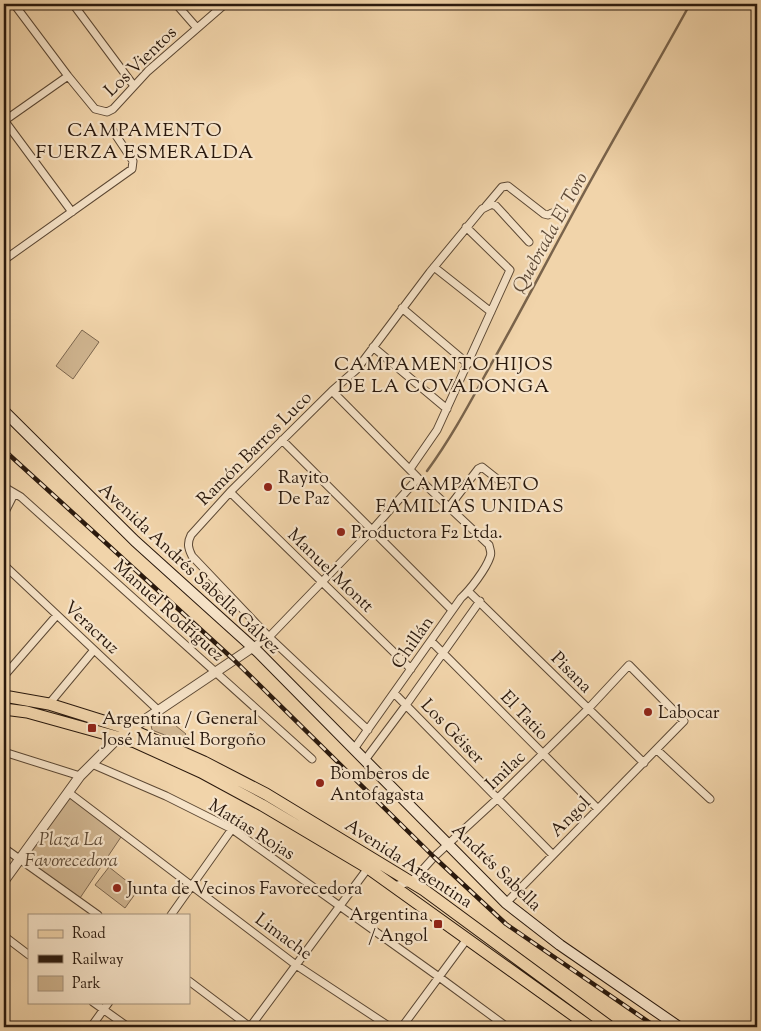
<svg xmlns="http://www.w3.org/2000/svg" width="761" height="1031" font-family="'Sorts Mill Goudy',serif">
  <rect width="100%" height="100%" fill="#f1d4aa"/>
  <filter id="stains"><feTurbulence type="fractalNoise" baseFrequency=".004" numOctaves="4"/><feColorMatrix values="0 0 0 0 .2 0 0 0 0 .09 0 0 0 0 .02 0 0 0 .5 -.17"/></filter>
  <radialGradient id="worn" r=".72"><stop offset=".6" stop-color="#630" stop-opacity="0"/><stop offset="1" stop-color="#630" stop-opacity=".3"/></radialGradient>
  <path fill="#cfb48f" stroke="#7c664e" d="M82,330L99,342L73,379L56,366Z
    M165,717L186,734L180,741L152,730L151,725Z
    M68,792L123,834L78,901L20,859Z
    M109,867L138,890L125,908L95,885Z"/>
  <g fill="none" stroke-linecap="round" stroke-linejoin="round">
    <path stroke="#79634b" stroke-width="2.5" d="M427,471C449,441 466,410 484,377C512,328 538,278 565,228C605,152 649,79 690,4"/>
    <g stroke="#5c4834" stroke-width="9">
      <path id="minor" d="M14,4L68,76L95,109L107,112L113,109L148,71L225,4
        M73,4L134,86
        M176,4L197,28
        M4,120L72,212
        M4,121L68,76
        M486,206L502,187L508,186L544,214L548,215L552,213
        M4,260L132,169L133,161L113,131
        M434,267L491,312
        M402,308L468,364
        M373,347L447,409
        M332,391L418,478L489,545C490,550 492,553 490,557C486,569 470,590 461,598L354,749
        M282,440L452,610
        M410,469L437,430L510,270L466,227
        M4,487L21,497L312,759
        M230,492L411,669
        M449,507L478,469L482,467L506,486
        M4,514L14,494
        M4,565L159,711
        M468,591L644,763
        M431,641L598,809
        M253,647L269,637L372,530L418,478
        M4,676L57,615
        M394,693L553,855
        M49,704L94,650
        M368,730L269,637L192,556C188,548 187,543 191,535L230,492L332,391L357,369L430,272L482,209L492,204L496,206L529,242
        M657,750L710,799
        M4,752L80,776
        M365,760L406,705L480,601
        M92,764L166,796L232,829L439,977L507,1027
        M68,792L296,965L390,1027
        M4,848L98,915
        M394,886L410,882L416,877L434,857L497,799L588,709L629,665L684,721L506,903
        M171,915L232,829
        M4,936L29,955
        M189,981L250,1027L368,868
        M93,1002L128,1027
        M91,1027L109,1002
        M402,1027L467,939"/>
    </g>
    <g stroke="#5c4834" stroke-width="11">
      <path id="tertiary" d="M4,881L80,776L119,737L253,647"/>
    </g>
    <g stroke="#2a190d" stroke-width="12">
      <path id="secondary" d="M4,411L135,541L258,652L506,903L560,945L679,1027"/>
    </g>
    <g stroke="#2a190d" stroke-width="13">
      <path id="primary" d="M4,696L49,704L132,730L204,762L266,794L424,890L610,1027
        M4,709L27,712L135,742L201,772L262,805L368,868L590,1027"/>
    </g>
    <use href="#minor" stroke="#f6e3c8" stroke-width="7"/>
    <use href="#tertiary" stroke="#f6e3c8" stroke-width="9"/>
    <use href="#secondary" stroke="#f6e3c8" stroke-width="10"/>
    <use href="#primary" stroke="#f1d4aa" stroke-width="11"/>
    <g stroke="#2a190d" stroke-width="4.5">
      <path id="rail" d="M4,450L233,659L434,857L506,924L656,1027"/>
    </g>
    <use href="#rail" stroke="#f6e3c8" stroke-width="2.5" stroke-dasharray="8" stroke-linecap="butt"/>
  </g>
  <g fill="#8f2418" stroke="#f6e3c8" stroke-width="2">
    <circle cx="268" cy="487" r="5"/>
    <circle cx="341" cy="532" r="5"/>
    <circle cx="648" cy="712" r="5"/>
    <rect x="87" y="723" width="10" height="10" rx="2.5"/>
    <circle cx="320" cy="783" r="5"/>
    <circle cx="117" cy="888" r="5"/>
    <rect x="433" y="919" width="10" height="10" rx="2.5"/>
  </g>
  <g text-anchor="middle" stroke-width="4.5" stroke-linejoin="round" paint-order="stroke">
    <g font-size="18" fill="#2a190d" stroke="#f6e3c8">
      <text transform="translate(140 61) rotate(-44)" y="6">Los Vientos</text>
      <text transform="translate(254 448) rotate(-45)" y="6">Ramón Barros Luco</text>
      <text transform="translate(190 568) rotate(43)" y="6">Avenida Andrés Sabella Gálvez</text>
      <text transform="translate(331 570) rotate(44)" y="6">Manuel Montt</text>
      <text transform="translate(169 610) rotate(42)" y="6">Manuel Rodríguez</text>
      <text transform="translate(92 627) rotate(43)" y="6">Veracruz</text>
      <text transform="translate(412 642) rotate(-55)" y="6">Chillán</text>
      <text transform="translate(572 672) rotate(45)" y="6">Pisana</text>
      <text transform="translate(525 715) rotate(46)" y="6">El Tatio</text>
      <text transform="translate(453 731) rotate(46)" y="6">Los Géiser</text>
      <text transform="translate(505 770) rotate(-44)" y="6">Imilac</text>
      <text transform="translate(570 816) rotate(-45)" y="6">Angol</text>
      <text transform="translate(252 829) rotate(32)" y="6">Matías Rojas</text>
      <text transform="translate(409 863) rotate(33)" y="6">Avenida Argentina</text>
      <text transform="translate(497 867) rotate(44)" y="6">Andrés Sabella</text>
      <text transform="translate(284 936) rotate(36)" y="6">Limache</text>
    </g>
    <g font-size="18" fill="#2a190d" stroke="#f6e3c8" text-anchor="start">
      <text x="278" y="483">Rayito<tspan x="278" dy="21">De Paz</tspan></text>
      <text x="351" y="538">Productora F2 Ltda.</text>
      <text x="658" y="718">Labocar</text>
      <text x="102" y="724">Argentina / General<tspan x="102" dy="21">José Manuel Borgoño</tspan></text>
      <text x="330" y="779">Bomberos de<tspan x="330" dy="21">Antofagasta</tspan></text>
      <text x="127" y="894">Junta de Vecinos Favorecedora</text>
      <text x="428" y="920" text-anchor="end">Argentina<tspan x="428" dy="21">/ Angol</tspan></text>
    </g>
    <g font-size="18" font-style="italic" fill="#5c4834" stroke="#f6e3c8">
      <text x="71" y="845">Plaza La<tspan x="71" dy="21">Favorecedora</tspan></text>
    </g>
    <g font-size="19" letter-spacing="1" fill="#2a190d" stroke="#f6e3c8">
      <text x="145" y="136">CAMPAMENTO<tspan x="145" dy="22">FUERZA ESMERALDA</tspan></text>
      <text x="444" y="370">CAMPAMENTO HIJOS<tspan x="444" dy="22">DE LA COVADONGA</tspan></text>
      <text x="470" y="490">CAMPAMETO<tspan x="470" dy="22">FAMILIAS UNIDAS</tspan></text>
    </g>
    <g font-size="19" font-style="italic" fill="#5e4a37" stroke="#f6e3c8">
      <text transform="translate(549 232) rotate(-61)" y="7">Quebrada El Toro</text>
    </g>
  </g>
  <rect width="761" height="1031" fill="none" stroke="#f1d4aa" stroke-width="20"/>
  <rect x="5" y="5" width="751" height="1021" fill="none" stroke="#2a190d" stroke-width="2.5"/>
  <rect x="10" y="10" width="741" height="1011" fill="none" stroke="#2a190d"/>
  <rect x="28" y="914" width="162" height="90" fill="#f6e3c8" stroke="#a4927d"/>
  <rect x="38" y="930" width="25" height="8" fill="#f1d4aa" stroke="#a4927d"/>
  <text x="72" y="938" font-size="15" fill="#2a190d">Road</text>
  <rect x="38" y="955" width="25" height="8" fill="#2a190d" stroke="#a4927d"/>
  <text x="72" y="964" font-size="15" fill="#2a190d">Railway</text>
  <rect x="38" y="976" width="25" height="15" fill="#cfb48f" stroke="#a4927d"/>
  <text x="72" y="988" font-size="15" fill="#2a190d">Park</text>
  <rect width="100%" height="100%" filter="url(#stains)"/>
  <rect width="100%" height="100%" fill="url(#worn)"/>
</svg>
